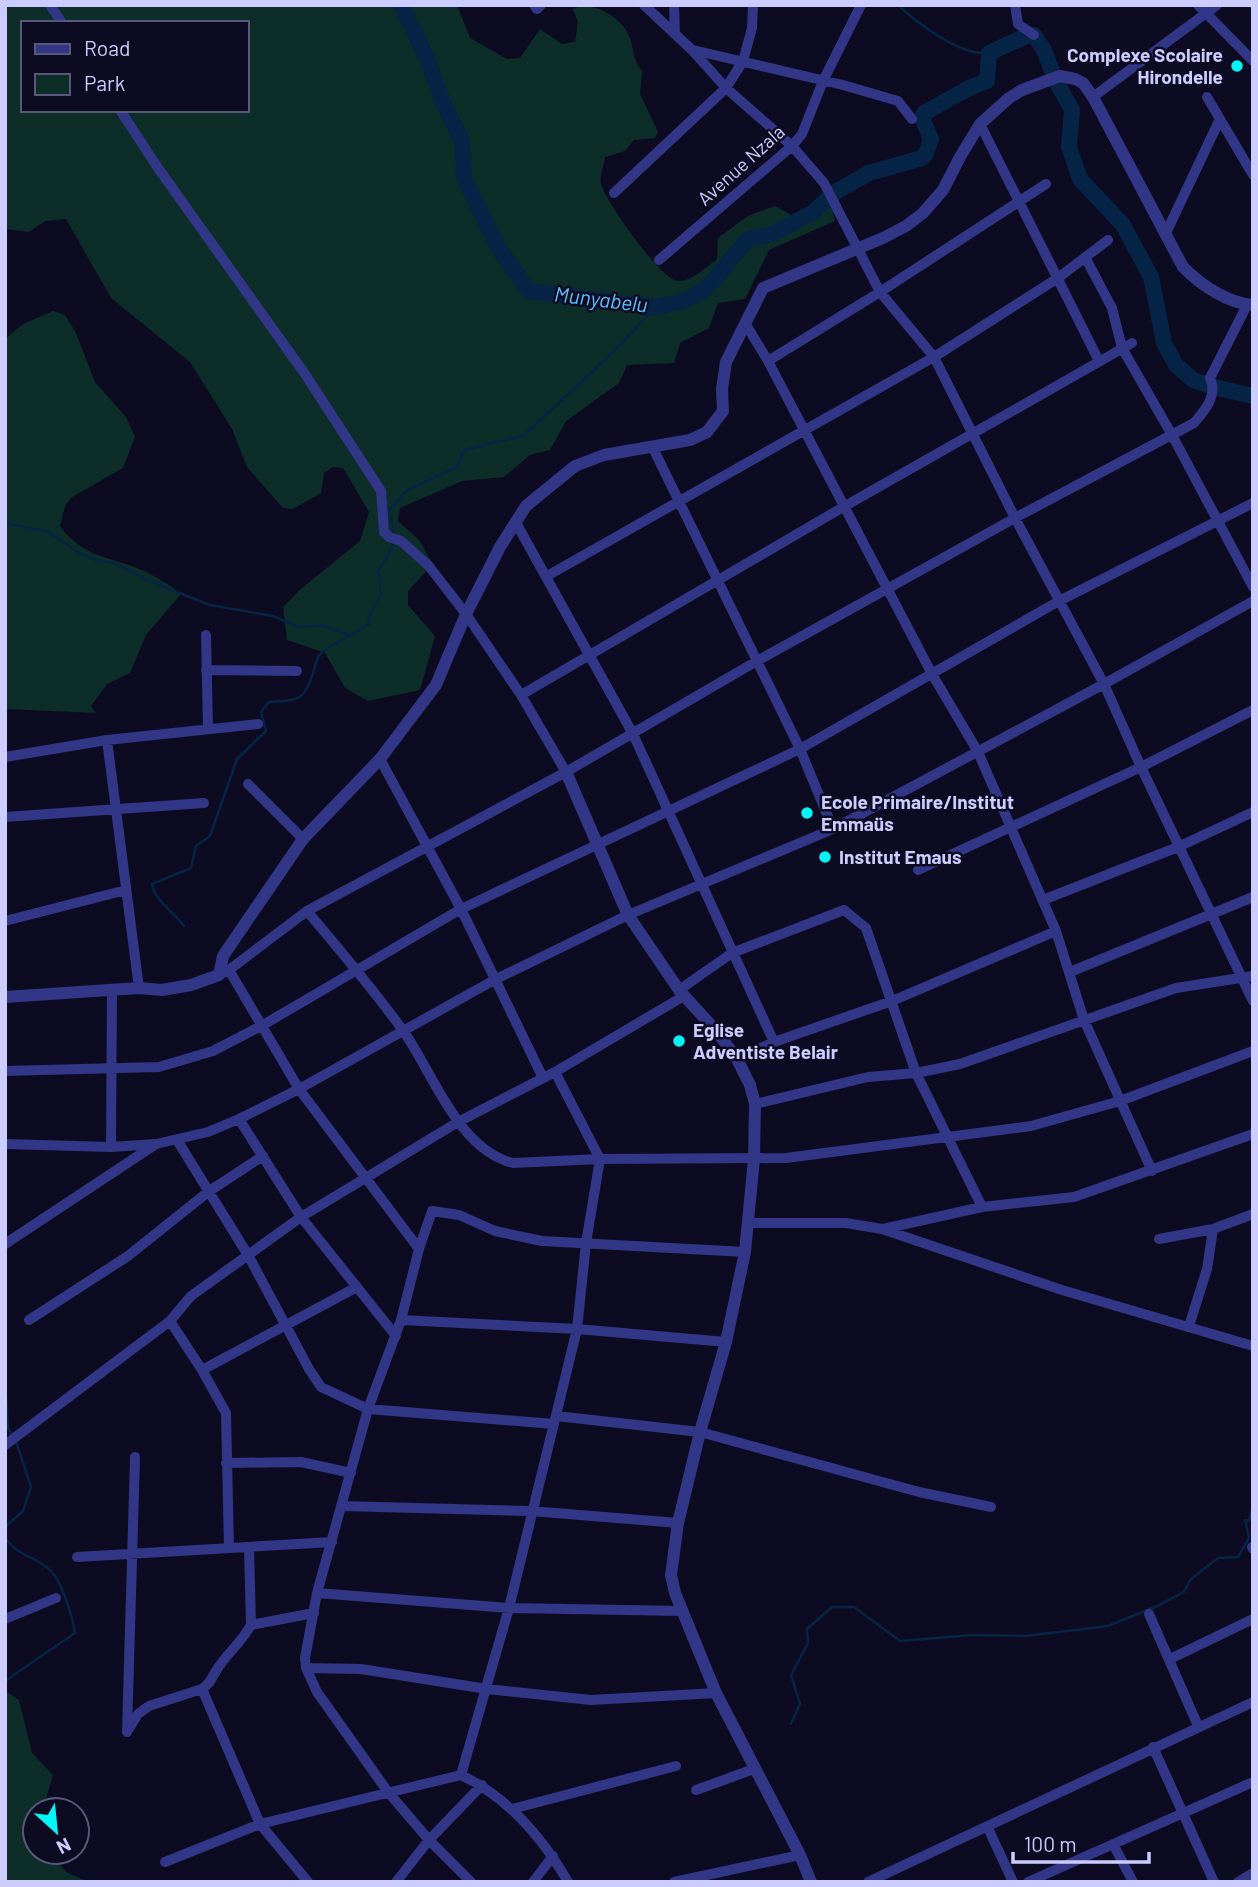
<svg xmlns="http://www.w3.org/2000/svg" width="1258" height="1887" font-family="Barlow,sans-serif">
  <rect width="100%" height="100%" fill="#0d0b22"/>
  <path fill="#0d2d29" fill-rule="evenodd" d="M5,5H457L470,38L507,59L520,58L540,29L562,44L575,42L578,22L573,9C591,0 621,17 628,34C635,48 631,57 642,71L640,94L658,132L655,138L634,140L625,151L605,157C604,165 599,177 601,184C606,202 657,273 674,280C689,285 706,267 717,259L718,238L748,216L775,206L793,216L814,207L832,208L835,221L769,250L745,299L718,303L709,328L680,343L674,363L627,365L619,383L566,421L550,450L530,455L504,477L462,481L400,508L398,521L419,540L433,564L408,591V605L435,636L420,690L368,701L345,688L325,653L287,640L283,607L303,587L360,541L369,512L343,468L333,467L324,473L321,493L293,509L283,508L247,467L232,429L190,362L111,298L66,219L45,221L29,232L5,229ZM23,23H247V110H23Z
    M53,311L65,315L76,333L95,382L126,417L135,437L123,468L72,497L65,506L60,526C84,559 111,556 144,571C157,577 170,586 182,593L146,635L130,673L107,684L91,706L96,713L5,709V339L23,324Z
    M5,1691L19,1700L32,1753L53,1775L43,1810H35V1852H46L68,1873L89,1882H5Z"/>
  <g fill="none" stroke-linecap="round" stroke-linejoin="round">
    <path stroke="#062446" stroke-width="2.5" d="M901,5V8C922,26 961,56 989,53
      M5,523L49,532L80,554L99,561L114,563L149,581L210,605L273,616L299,627L323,625L352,636
      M394,535L389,510L406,491L457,467L464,450L523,436L611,354L656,307
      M184,926C174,912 154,900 152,884L191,868L196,846L210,836L237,759L266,731L261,712L269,702C298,700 304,702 313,673C315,668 316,661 318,657C326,645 356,634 369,624V616L381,595L378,571L392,548L393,542
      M5,1380L8,1428L12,1435
      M1253,1487V1491
      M5,1527L23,1511L31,1487L16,1441
      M5,1538C18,1557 37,1556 51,1571C62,1582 73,1618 75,1633L5,1681
      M791,1724L800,1704L791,1675L808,1643L807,1629L832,1607H854L900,1641L972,1635L1026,1636L1108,1626L1155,1607L1184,1592L1191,1579L1218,1558L1238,1557L1249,1538L1245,1520L1249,1521L1253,1506"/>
    <path stroke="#062446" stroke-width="16" d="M401,5L426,56L444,105L462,141L464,178L499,249L529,291L656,307L684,301L706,289L748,239L772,234L812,213L837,191L869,173L922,158L926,154L931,139L922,118L924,113L969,88L987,81L989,53L1026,36L1034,35L1044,50L1055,79L1072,110L1069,147L1080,179L1123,225L1151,277L1164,343L1176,365L1193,380L1214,387L1253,396"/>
    <path stroke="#313686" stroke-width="10" d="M50,5L62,23
      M534,5L537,9L541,5
      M644,5L692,50L726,88L792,146L824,183L880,292L934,357L1015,518L1104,684L1141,767L1253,1001
      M674,5L675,34
      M1015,5L1018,24L1034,35
      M1198,5L1253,61
      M693,50L843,85L898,101L912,119
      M1093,97L1217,5
      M1207,97L1253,175
      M120,110L158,168L305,374L381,491L384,532L389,537L401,541L428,565L466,614L521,695L566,772
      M980,124L1099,361
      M614,193L726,88L743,61L752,28L753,5
      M1165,235L1220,119
      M1085,257L1112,308L1122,348L1172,435L1253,587
      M659,260L792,146L802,134L823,81L861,5
      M745,323L768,361L932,674L978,752L1056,931L1084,1020L1152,1171
      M768,361L880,292L1046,184
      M652,446L800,749L833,829
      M515,521L633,734L774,1042
      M547,576L934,357L1058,278L1108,240
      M206,635L208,729
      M206,670L297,671
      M521,695L845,506L1132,343
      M107,740L139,988
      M5,757L107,740L258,724
      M380,759L461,909L543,1078
      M248,784L303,839
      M5,817L204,803
      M918,870L1141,767L1253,710
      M1043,900L1178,847L1253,812
      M307,911C340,950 372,988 402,1029C433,1072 457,1149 513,1163L600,1159L786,1158L1031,1126L1120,1101L1253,1051
      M5,921L126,890
      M229,970L299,1089L419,1249
      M1070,972L1253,897
      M219,975L229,970L307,911L566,772L757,661L1015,518L1194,423C1205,410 1218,396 1210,378L1247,305
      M679,990L732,953L844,910L866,928L916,1073L982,1207
      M737,1059L774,1042L892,1001L1056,931
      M5,1071L159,1067L213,1051L263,1025L461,909L800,749L1059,601L1253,503
      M755,1104L868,1077L916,1073L960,1064L1176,988L1253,976
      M239,1119L301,1217L396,1336
      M177,1140L248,1255L309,1369L321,1387L368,1409L554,1424
      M5,1144L111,1147L156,1144L208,1132L239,1119L299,1089L496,979L628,915L833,829L1104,684L1253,601
      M111,1147L112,989
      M748,1223H846L882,1229L1062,1290L1253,1346
      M883,1229L982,1207L1074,1197L1253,1134
      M1159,1239L1213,1229L1253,1214
      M5,1244L156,1144
      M29,1320L128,1256L208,1192L263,1156
      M401,1320L577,1329L726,1342
      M170,1321L202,1370L226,1413L229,1548
      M1189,1326L1207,1269L1213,1229
      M202,1370L357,1287
      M556,1416L700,1432L919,1492L991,1507
      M5,1445L170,1321L191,1296L301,1217L458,1122L555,1072L684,996
      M226,1463L301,1462L351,1473
      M341,1506L531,1511L678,1523
      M249,1547L251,1625
      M1252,1547L1253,1549
      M77,1557L332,1542
      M317,1593L509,1608L683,1611
      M1149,1614L1198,1726
      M5,1619L56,1598
      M1170,1659L1253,1619
      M306,1668L361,1669L487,1689L591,1700L716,1693
      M202,1689L260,1824L308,1882
      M128,1730L138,1714L149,1706L202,1689C210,1684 211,1679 216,1671C226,1654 242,1642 251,1625L314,1613
      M127,1732L135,1457
      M1153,1747L1214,1882
      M461,1775L509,1608L577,1329L586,1243L600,1159L555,1072
      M696,1790L754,1769
      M512,1809L676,1766
      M987,1826L1013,1882
      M1113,1844L1133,1882
      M165,1862L260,1824L461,1775C509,1798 542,1837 568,1882
      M396,1882L429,1840L482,1785
      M471,1882L429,1840L388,1792L317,1692L306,1668L305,1658L317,1593L368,1409L401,1320L419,1249L432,1211L459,1215L495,1231L542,1241L745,1252
      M533,1882L553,1856
      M674,1882L800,1855
      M868,1882L1253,1702
      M1028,1882L1253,1782
      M1238,1882L1253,1873"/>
    <path stroke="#313686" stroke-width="12" d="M566,772L628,915L679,990L718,1033L737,1059L750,1085L755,1104L754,1159L745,1252L726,1342L700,1432L678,1523L671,1575L675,1593L716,1693L800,1855L811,1882
      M5,997L139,988L162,990L191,985L219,975L223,956L303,839L380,759L436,685L466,614L500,547L526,506L575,466L604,455L690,440L707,432L723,411L722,389L726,362L763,288L883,238L906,226L923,213L943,190L960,157L980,124L1009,98L1022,90L1060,76L1075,79L1083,83L1093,97L1183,267C1201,285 1227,303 1253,305"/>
  </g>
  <g fill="#00f7f7" stroke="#0d0b22" stroke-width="2.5">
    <circle cx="1237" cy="66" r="7"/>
    <circle cx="807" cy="813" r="7"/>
    <circle cx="825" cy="857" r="7"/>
    <circle cx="679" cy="1041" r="7"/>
  </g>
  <g text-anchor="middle" stroke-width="5" stroke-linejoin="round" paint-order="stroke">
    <g font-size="19" font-weight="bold" fill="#cdccff" stroke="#0d0b22" text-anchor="start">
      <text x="1223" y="62" text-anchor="end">Complexe Scolaire<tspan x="1223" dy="22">Hirondelle</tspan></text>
      <text x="821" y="809">Ecole Primaire/Institut<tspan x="821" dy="22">Emmaüs</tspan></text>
      <text x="839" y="864">Institut Emaus</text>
      <text x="693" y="1037">Eglise<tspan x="693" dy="22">Adventiste Belair</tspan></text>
    </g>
    <g font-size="19" fill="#cdccff" stroke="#0d0b22">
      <text transform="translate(741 165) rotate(-42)" y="7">Avenue Nzala</text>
    </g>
    <g font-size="21" font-style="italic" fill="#5ac3ff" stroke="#0d0b22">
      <text transform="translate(601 300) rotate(7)" y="7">Munyabelu</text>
    </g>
  </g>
  <rect width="1258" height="1887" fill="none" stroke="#cdccff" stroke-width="14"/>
  <rect x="21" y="21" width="228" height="91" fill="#0d0b22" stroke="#5a587a" stroke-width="2"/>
  <rect x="35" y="44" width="35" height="10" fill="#313686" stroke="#5a587a" stroke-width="2"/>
  <text x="84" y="56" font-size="21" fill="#cdccff">Road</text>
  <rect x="35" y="74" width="35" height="21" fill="#0d2d29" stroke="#5a587a" stroke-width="2"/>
  <text x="84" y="91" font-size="21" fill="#cdccff">Park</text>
  <g transform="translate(56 1831) rotate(153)"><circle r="33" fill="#0d0b22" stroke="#5a587a" stroke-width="2"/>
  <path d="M0-5L12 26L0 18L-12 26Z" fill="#00f7f7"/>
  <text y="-10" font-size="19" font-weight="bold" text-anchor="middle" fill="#cdccff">N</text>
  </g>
  <path d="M1013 1852v10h136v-10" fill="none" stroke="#cdccff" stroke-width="3.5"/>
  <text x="1024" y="1852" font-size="21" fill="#cdccff" stroke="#0d0b22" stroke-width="5" paint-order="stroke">100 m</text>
</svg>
